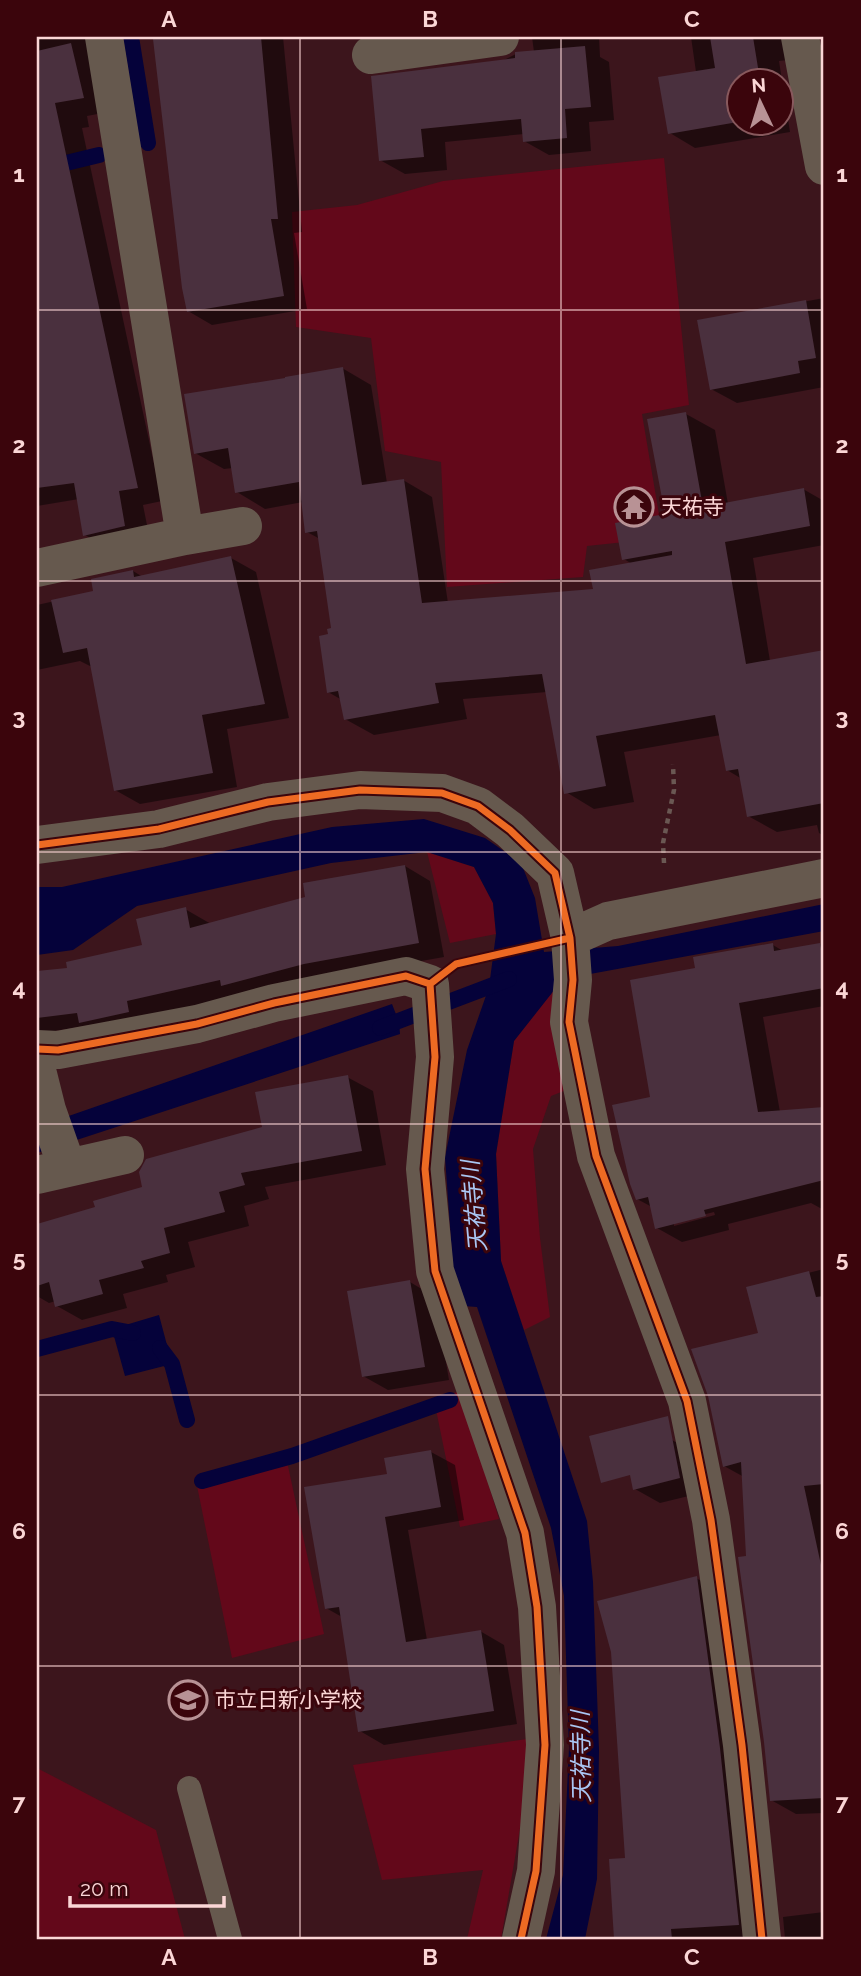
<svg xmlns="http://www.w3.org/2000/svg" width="861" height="1976" font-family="Raleway,'Noto Sans JP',sans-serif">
  <rect width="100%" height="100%" fill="#3c151c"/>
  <path fill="#63081a" d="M664,158L689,405L642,414L663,538L587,546L583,577L447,587L441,462L385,451L371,338L296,327L292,212L357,205L443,181Z
    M427,852L474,867L493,903L496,934L450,943Z
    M562,979L569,1089L551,1096L533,1149L540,1238L550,1317L524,1330L501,1261L496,1154L514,1041Z
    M460,1391L499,1519L460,1527L434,1400Z
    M285,1452L324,1634L232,1658L195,1476Z
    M527,1739L522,1817L501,1939H467L483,1870L382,1880L353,1765Z
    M37,1768L156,1830L185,1939H37Z"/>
  <path fill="#05023a" d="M424,819L485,838L521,863L535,898L544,952L618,946L824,904V931L563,979L514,1041L496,1154L501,1261L587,1521L593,1582L599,1750L597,1879L585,1939H546L563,1875L569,1748L564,1596L551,1528L477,1307L463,1306L453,1268L445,1157L467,1050L489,987L496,934L493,903L474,867L427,852L331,863L137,906L73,950L37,955V887H62L332,827Z
    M392,1004L399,1022L400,1034L37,1153V1127Z
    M159,1315L172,1364L125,1376L112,1329Z"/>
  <path fill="#0007" fill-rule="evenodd" d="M37,37H91L108,112L87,116L89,127L82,128L162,501L143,505L150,540L110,549L85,535L79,499L37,506Z
    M155,37H283L302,232L294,233L307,309L212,325L188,311Z
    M532,37H599L600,57L609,62L614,120L589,122L591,151L549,155L524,141V134L445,142L447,170L405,174L380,160L504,60L516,54L534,52Z
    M691,37H809L804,58L779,61L790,132L695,148L670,133L696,72ZM738,80H780V122H738Z
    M824,298V375H822L824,387L737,403L711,389L699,321Z
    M342,368L371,385L387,483L403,480L432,497L448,603L595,591L632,564L624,559L667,515L686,414L715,430L728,504L803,489L824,501V545L753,558L770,661L824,652V836L819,833L817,825L777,832L748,816L742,779L727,770L721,735L624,752L634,802L594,809L566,792L547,692L463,699L467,719L374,735L345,719L342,700L328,692L330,635L333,630L320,539L307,532L303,502L265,509L237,492L233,468L224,469L195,453Z
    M231,558L256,572L289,718L227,729L237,787L140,804L115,790L92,666H90L80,661L37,670V605L95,592L133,571L143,577Z
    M405,866L430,881L444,957L331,977L151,1015L37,1034V973L69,970L144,946L185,909L211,924L307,898Z
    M820,944L824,947V1006L763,1017L780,1112L824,1109V1222L822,1209L811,1203L728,1224L729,1230L682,1242L657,1228L652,1207L637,1199L652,1098L697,969L773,945L783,951ZM714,1212L715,1215L674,1226V1222Z
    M347,1077L373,1091L386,1165L265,1187L269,1199L244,1206L249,1226L188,1242L195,1267L166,1275L168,1282L123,1294L127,1308L82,1320L57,1306L56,1301L49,1303L37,1296V1226L97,1209L145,1188L264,1128Z
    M824,1269V1381L731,1400L760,1334L748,1288Z
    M410,1282L435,1297L449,1380L388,1390L363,1376Z
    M824,1431V1813L796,1814L771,1800L748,1557L744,1477L724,1466L718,1437Z
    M672,1440L697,1454L705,1492L660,1503L635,1489Z
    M431,1452L455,1465L464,1520L408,1530L427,1640L480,1631L504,1645L517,1724L384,1745L360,1731L342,1617L326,1608L389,1475Z
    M696,1578L721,1592L763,1939H618L616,1938L627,1859Z
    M824,1912V1939H785L783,1917Z"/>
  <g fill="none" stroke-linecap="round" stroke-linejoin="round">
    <path stroke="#05023a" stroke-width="16" d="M131,37L148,143
      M37,170L99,155
      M380,1028L509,979
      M160,1348L172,1364L187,1420
      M37,1349L112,1329L133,1333
      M202,1481L292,1456L450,1400"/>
  </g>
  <path fill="#4a303e" d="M174,37H261L278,219H271L284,296L187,312L182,288L153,39Z
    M710,37H753L760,80H738V122L668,134L658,77L715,68Z
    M71,43L84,98L55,103L138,488L119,491L125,526L83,536L74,483L37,488V51Z
    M585,46L591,107L565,109L567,138L523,142L521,119L421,129L424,157L379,161L371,76L515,58V52Z
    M806,300L816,358L798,361L800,373L710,390L697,320Z
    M343,367L362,485L404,479L422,603L593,589L589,570L672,555V551L622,560L615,523L665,514L647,419L686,412L703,507L804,488L810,526L725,542L746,664L824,650V803L747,817L738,769L726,771L715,715L596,736L606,786L564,794L542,674L435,683L439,703L344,720L338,691L327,693L319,636L328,634L327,629L331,628L317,531L305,533L299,482L235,493L228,448L194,454L184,394L285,378V377Z
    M231,556L265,704L202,715L213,773L114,791L87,648L63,653L51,600L93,591L91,579L133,570L134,577Z
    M405,865L419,943L304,964L221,986L220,980L127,1001L129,1012L79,1023L77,1013L37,1018V971L67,968L66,962L142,945L136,919L186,907L190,928L305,897L303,883Z
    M773,943L774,951L820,943L824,966V988L739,1003L758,1112L824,1107V1180L704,1210L706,1216L655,1229L648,1197L636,1200L630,1184L612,1105L650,1097L630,980L695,968L693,957Z
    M348,1075L362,1151L241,1173L245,1185L219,1192L225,1212L164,1228L170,1253L141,1261L144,1268L99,1280L103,1294L55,1307L49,1282L37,1286V1224L95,1207L93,1201L142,1187L139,1172L146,1159L262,1127L255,1092Z
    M809,1271L816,1297L824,1296V1484L804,1486L824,1579V1798L770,1801L764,1742L738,1557L746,1556L741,1462L723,1467L708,1396L691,1349L758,1333L746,1287Z
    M410,1280L425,1367L362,1377L347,1291Z
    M668,1416L680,1478L633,1490L630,1475L601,1483L589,1436Z
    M431,1450L441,1507L385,1517L406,1642L481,1630L494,1711L358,1732L339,1607L325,1609L304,1487L387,1474L384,1458Z
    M697,1576L720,1748L739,1925L671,1929L672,1939H614L609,1859L625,1858L611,1652L597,1601Z"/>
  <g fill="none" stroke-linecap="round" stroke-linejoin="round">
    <path stroke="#6a5853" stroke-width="4.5" stroke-dasharray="5 5" stroke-linecap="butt" d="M664,863L663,843L674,790L673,764
      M469,961L525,948"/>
    <path stroke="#66594e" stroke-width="24" d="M189,1788L230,1939"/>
    <path stroke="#66594e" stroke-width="38" d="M104,37L185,536
      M800,37L824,166
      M371,55L500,37
      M37,568L185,536L243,526
      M37,845L159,829L268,802L360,790L442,793L478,806L510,830L555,873L570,938L573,980L569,1022L596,1156L687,1401L711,1520L742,1745L762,1939
      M570,938L608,921L824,878
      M37,1049L58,1050L197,1024L274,1003L406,976L430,984L435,1057L425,1169L435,1271L525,1533L537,1607L545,1745L536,1871L521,1939
      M37,1070L47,1110L67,1167
      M37,1175L125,1155"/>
    <g stroke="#3b050c" stroke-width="11">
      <path id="cycleway" d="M37,845L159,829L268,802L360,790L442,793L478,806L510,830L555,873L570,938L573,980L569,1022L596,1156L687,1401L711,1520L742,1745L762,1939
        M430,984L435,1057L425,1169L435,1271L525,1533L537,1607L545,1745L536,1871L521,1939
        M430,984L456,964L570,938
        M37,1049L58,1050L197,1024L274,1003L406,976L430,984"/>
    </g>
    <use href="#cycleway" stroke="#ed6a23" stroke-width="7"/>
  </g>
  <path fill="none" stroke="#fbd6d6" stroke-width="2" stroke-opacity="0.55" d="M300,37V1939M561,37V1939M37,310H824M37,581H824M37,852H824M37,1124H824M37,1395H824M37,1666H824"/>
  <defs>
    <g id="temple-ring" transform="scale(2.0125)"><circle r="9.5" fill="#3b050c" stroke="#b89295" stroke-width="1.5"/><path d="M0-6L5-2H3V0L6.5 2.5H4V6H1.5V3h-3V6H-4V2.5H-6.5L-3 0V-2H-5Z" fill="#b89295"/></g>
    <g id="school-ring" transform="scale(2.0125)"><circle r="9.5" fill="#3b050c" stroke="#b89295" stroke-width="1.5"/><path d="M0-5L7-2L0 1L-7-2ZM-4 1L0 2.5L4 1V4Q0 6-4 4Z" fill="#b89295"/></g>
  </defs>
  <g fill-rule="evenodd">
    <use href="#temple-ring" x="634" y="507"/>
    <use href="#school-ring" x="188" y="1700"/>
  </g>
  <g text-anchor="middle" stroke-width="6" stroke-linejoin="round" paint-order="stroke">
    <g font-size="21" fill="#fbd6d6" stroke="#3b050c" text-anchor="start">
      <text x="661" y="514">天祐寺</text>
      <text x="215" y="1707">市立日新小学校</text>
    </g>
    <g font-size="23" font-style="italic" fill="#a9c6f3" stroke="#3b050c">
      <text transform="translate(474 1206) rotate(-95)" y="8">天祐寺川</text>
      <text transform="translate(581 1757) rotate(-91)" y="8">天祐寺川</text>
    </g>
  </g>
  <rect width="861" height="1976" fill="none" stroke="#3b050c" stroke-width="77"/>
  <g transform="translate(760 102) rotate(356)"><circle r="33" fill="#3b050c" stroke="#88595d" stroke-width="2"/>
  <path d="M0-5L12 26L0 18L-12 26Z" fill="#b89295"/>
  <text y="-10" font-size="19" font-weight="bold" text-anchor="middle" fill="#fbd6d6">N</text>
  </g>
  <path d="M70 1896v10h154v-10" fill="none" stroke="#fbd6d6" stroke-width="3.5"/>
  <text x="80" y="1896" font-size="21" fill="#fbd6d6" stroke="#3b050c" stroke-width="5" paint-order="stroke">20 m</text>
  <rect x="38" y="38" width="784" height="1900" fill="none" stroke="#fbd6d6" stroke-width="2.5"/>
  <g font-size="23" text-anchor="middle" font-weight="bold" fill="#fbd6d6">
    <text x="169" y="27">A</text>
    <text x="430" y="27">B</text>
    <text x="692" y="27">C</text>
    <text x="19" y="182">1</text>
    <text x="842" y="182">1</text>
    <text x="19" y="453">2</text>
    <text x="842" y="453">2</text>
    <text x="19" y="725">3</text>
    <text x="842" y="725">3</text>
    <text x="19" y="996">4</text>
    <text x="842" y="996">4</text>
    <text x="19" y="1267">5</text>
    <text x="842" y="1267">5</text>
    <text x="19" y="1539">6</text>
    <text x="842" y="1539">6</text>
    <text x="19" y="1810">7</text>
    <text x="842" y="1810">7</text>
    <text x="169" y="1965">A</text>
    <text x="430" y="1965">B</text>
    <text x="692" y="1965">C</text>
  </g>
</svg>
